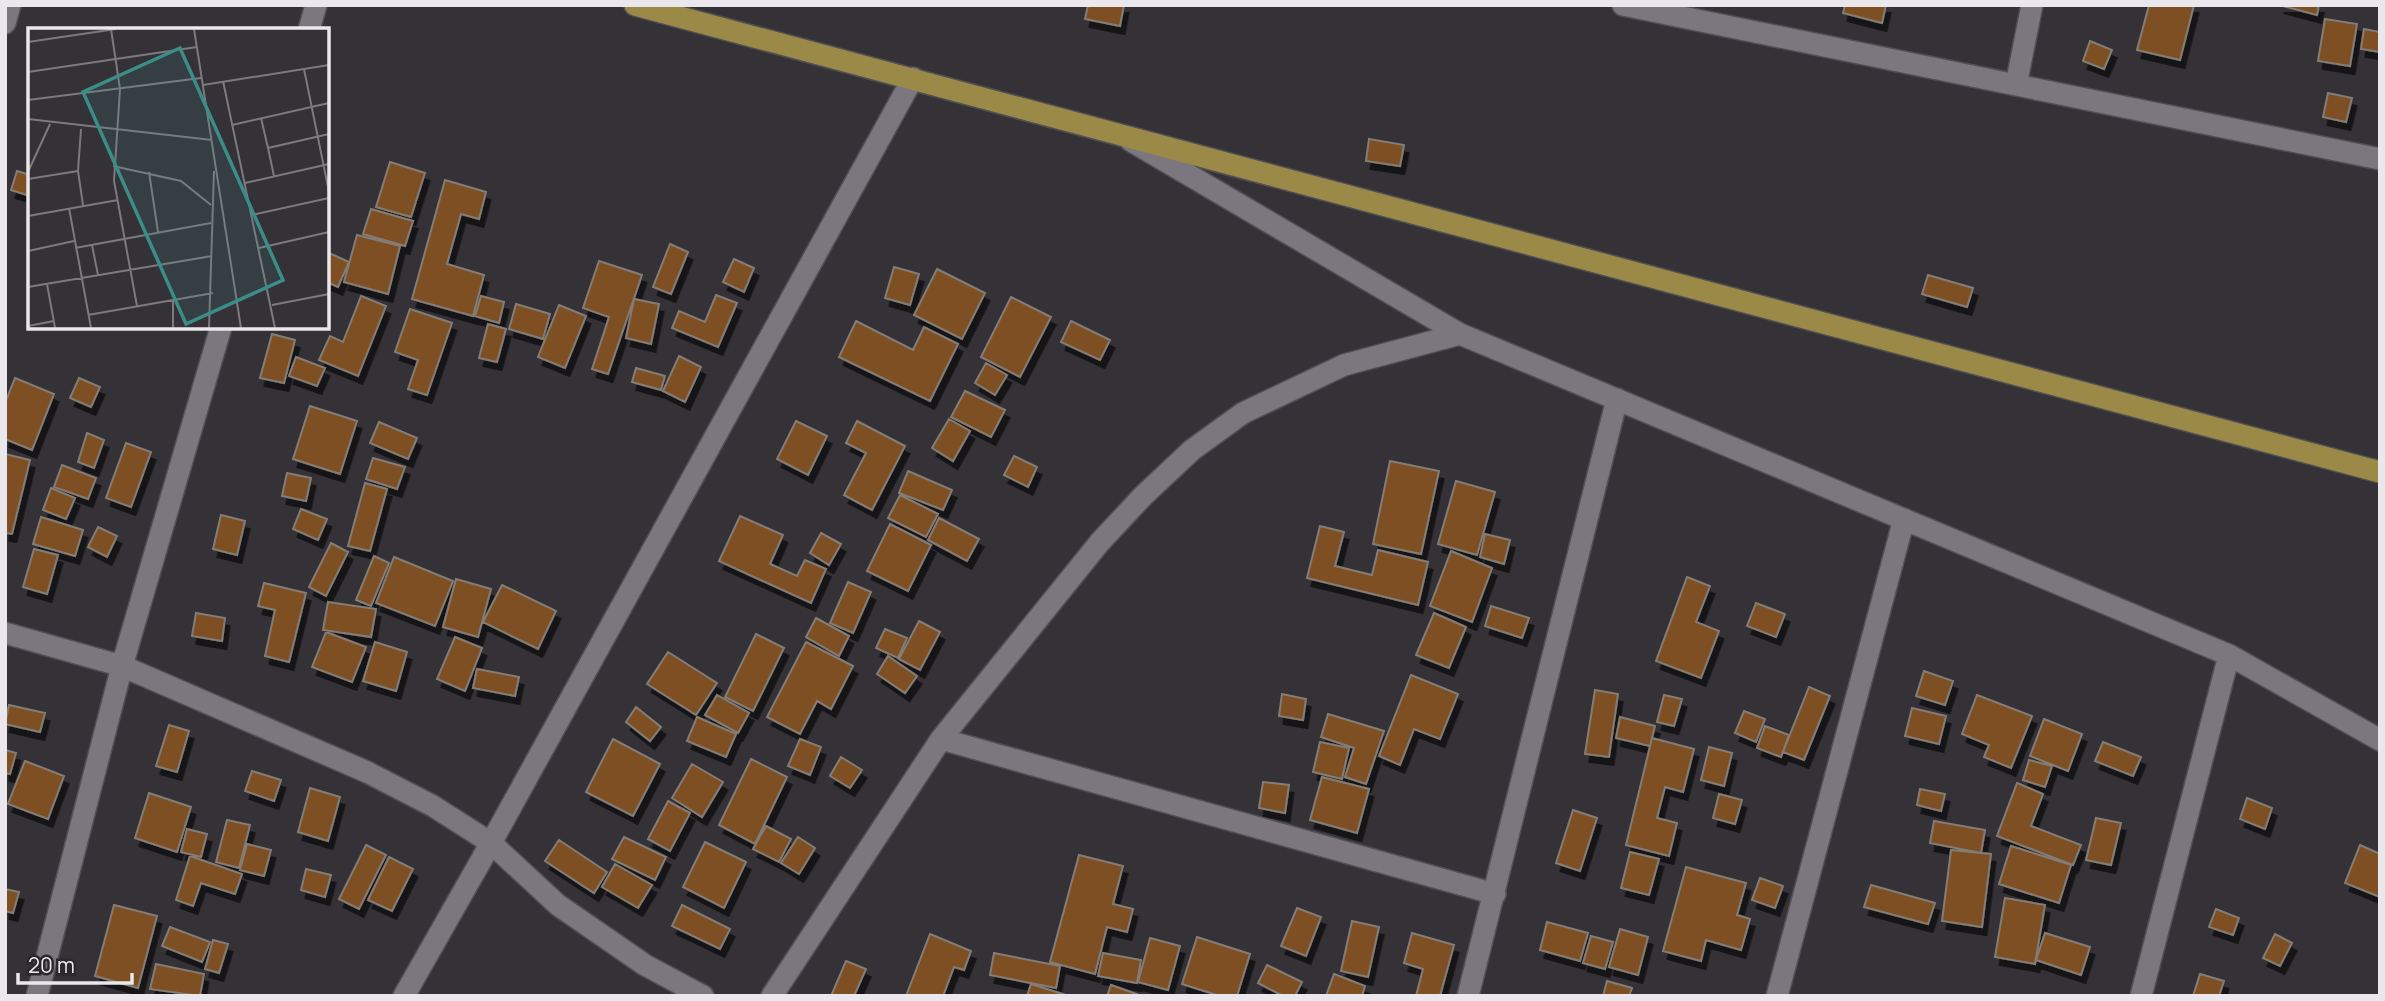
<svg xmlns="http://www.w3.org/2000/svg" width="2385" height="1001" font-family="Manrope,sans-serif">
  <defs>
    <filter id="shadow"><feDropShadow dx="4.5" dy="8" stdDeviation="0" flood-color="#0009"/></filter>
  </defs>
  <rect width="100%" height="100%" fill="#343137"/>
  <path fill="#7d4f20" stroke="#847d77" stroke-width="2" filter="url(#shadow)" d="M1088,5H1124L1120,26L1085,19Z
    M1845,5H1886L1882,23L1843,13Z
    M2149,5H2194L2180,60L2137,50Z
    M2279,5H2319L2317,15Z
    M2325,19L2357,24L2350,66L2318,61Z
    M2364,29L2380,32V52L2361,49Z
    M2090,41L2112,50L2104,69L2083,61Z
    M2328,93L2352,98L2346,122L2323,117Z
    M1369,139L1404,145L1400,166L1366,161Z
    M390,162L425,173L411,217L376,207Z
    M17,171L30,175V196L11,190Z
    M445,180L486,192L479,219L461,214L447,264L484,275L473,316L412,299Z
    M371,209L413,221L405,246L363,234Z
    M357,235L400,246L388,294L344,282Z
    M670,244L688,252L671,294L653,287Z
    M327,252L349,262L338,287L327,282Z
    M734,259L754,268L744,292L723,282Z
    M599,261L642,275L608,374L592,369L609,317L583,308Z
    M894,267L919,274L910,305L885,298Z
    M937,269L985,293L962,339L914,315Z
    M1928,275L1973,288L1967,307L1922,294Z
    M716,295L737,303L718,347L672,328L679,311L705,322Z
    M361,296L386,306L358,376L319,360L330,336L343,342Z
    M481,296L504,302L499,323L475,316Z
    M1011,297L1051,317L1020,377L981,357Z
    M634,299L659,304L651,344L626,338Z
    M516,304L550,314L543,339L509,329Z
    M559,305L586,316L565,368L538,357Z
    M410,309L452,323L427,395L408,389L418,360L395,352Z
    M856,321L913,350L924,327L958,344L930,401L839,357Z
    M1071,321L1110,340L1100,360L1061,342Z
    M488,324L506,329L497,362L479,358Z
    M272,334L295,340L284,383L260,378Z
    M679,356L701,367L685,402L663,391Z
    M296,357L325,368L317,386L289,376Z
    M986,363L1007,375L995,395L975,383Z
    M636,368L665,376L661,390L632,382Z
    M15,378L54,394L32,450L5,439V403Z
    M79,378L100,387L91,407L70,398Z
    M965,391L1005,410L991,437L951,417Z
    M310,406L357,421L340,474L293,459Z
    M949,419L970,431L953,461L932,448Z
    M796,421L827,436L808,475L777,459Z
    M857,421L905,446L872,510L844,495L866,453L846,443Z
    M379,422L417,438L408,459L370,443Z
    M87,433L104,440L94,468L78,462Z
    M126,443L151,452L131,507L106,498Z
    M5,454L30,460L12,534L5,533Z
    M1014,456L1037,467L1028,487L1004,475Z
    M373,458L405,467L397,489L366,479Z
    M1390,461L1439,471L1421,554L1373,544Z
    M62,465L96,478L88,499L54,487Z
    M908,471L952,490L943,510L899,493Z
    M287,473L311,478L306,501L282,496Z
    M1456,481L1495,492L1477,555L1438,544Z
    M365,483L387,489L370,551L348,546Z
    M51,488L75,498L66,519L43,510Z
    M900,495L938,514L926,537L888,518Z
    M301,509L327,519L318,540L293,529Z
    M221,515L245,521L237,555L213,549Z
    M740,516L783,535L770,564L797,576L805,560L826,569L811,603L719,561Z
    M41,517L83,530L75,556L33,544Z
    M939,518L979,539L967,561L928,540Z
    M890,524L931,545L908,591L867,571Z
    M1320,526L1344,532L1335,566L1372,575L1378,550L1428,562L1418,605L1307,578Z
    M98,527L117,536L107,557L88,547Z
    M821,533L841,544L829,565L810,553Z
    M1485,534L1510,540L1504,564L1480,557Z
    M331,543L348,552L326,596L309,587Z
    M34,549L58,555L47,594L23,587Z
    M1451,551L1492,568L1472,622L1430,606Z
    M374,556L389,563L371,606L356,600Z
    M394,557L453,581L435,626L376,603Z
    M1687,577L1710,586L1696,622L1719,631L1701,678L1656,661Z
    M456,579L491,589L478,637L443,627Z
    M848,582L871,592L853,633L830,623Z
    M264,583L306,593L289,662L265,656L275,610L258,606Z
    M502,585L556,611L538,649L483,622Z
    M328,602L376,609L371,637L323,630Z
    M1756,603L1785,614L1776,637L1747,626Z
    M1491,606L1529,618L1522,638L1485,626Z
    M196,613L225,618L222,641L192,636Z
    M1434,613L1466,627L1449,668L1416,655Z
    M816,618L849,636L839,656L806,637Z
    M919,621L940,632L920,670L899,659Z
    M885,629L907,638L898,658L876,648Z
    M326,632L366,647L352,682L312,667Z
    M756,634L784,648L753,711L725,697Z
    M455,637L482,648L465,691L437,679Z
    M375,642L407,652L396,691L363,681Z
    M806,642L853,666L831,709L817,701L800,734L767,717Z
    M668,652L717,683L696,715L647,684Z
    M888,656L917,676L905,693L877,674Z
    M477,669L519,677L515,696L473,688Z
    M1924,671L1953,681L1945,705L1916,696Z
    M1411,675L1458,694L1440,739L1414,729L1400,765L1379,756Z
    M1809,687L1830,696L1804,760L1783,752Z
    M1595,690L1618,694L1609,757L1585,754Z
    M1282,694L1306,699L1303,720L1279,716Z
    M717,695L749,713L738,733L705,715Z
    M1664,695L1682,699L1674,726L1657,722Z
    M1977,695L2032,716L2011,768L1984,757L1989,745L1962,734Z
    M9,705L45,713L40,732L5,724Z
    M636,707L661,727L650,741L626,722Z
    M1912,708L1946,716L1939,744L1905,736Z
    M1744,711L1765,719L1756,742L1735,733Z
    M1328,714L1384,731L1366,784L1345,777L1354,748L1321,737Z
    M697,717L736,734L726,757L687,741Z
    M1620,717L1655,726L1650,746L1616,738Z
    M2044,719L2082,734L2068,771L2030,756Z
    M169,725L189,731L177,772L156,766Z
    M1765,726L1789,735L1781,757L1757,748Z
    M1652,738L1694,749L1683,792L1665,787L1657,818L1677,823L1669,856L1626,845Z
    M613,739L660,764L633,816L586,792Z
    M800,739L821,747L810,775L788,766Z
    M1320,742L1349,748L1342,779L1313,772Z
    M2103,742L2141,757L2133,776L2095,761Z
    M1709,747L1732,753L1724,786L1701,780Z
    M5,750L16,753L10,774L5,773Z
    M841,757L862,770L850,788L830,776Z
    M751,759L787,777L755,844L719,825Z
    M2029,760L2052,766L2045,787L2023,780Z
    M25,761L64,776L48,819L8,804Z
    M692,764L723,782L702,817L672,798Z
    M252,771L281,780L274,801L245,791Z
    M1322,777L1369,789L1357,833L1310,820Z
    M1263,782L1289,785L1285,813L1259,808Z
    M2017,783L2043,794L2031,826L2081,845L2073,865L1997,836Z
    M310,788L340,797L328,841L298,832Z
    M1920,789L1945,794L1941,811L1917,805Z
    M149,793L191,807L177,852L135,838Z
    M1719,794L1742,800L1735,824L1713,818Z
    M2247,798L2272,808L2265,829L2240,819Z
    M668,801L690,813L670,851L648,839Z
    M1573,810L1597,818L1580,871L1556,863Z
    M2096,818L2121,823L2111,865L2086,860Z
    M227,820L250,825L239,868L216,862Z
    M1934,821L1985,830L1981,853L1930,843Z
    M766,826L791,839L779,862L753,849Z
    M187,829L207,834L201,857L181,852Z
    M624,837L666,857L655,880L612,859Z
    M798,837L815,848L799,874L781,863Z
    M559,840L607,872L594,893L545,861Z
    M705,842L746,862L724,908L683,887Z
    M247,844L271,850L264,876L240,870Z
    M366,845L386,855L359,909L339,899Z
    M2360,845L2380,854V897L2345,883Z
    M2011,846L2071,865L2059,903L1999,884Z
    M1951,850L1991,854L1982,927L1942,921Z
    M1630,852L1659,859L1649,895L1621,888Z
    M1079,855L1123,866L1113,904L1133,909L1127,932L1107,927L1095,974L1050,962Z
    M190,856L242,874L235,894L201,883L193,906L176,900Z
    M389,857L413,869L392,911L368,900Z
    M615,864L652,885L638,908L602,887Z
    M1686,867L1746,883L1737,915L1750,919L1741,950L1706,940L1701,961L1663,951Z
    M306,869L331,875L325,897L301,890Z
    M1760,878L1783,886L1775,908L1752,900Z
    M1871,885L1935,903L1928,924L1864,907Z
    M5,889L19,892L13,913L5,911Z
    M2005,898L2045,905L2035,964L1995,957Z
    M114,905L157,916L138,988L95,976Z
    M682,905L730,929L720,949L672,926Z
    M1297,908L1321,917L1306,956L1281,946Z
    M2216,909L2239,918L2233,935L2209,927Z
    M1352,921L1379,927L1368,977L1341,971Z
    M1547,922L1588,933L1580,961L1540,950Z
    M170,927L210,942L202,962L162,946Z
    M1620,929L1648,937L1638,975L1609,967Z
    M1412,933L1454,945L1440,996H1416L1423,969L1404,963Z
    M2045,933L2090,947L2081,975L2036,960Z
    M930,934L971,951L964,970L954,967L943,996H906Z
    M2275,934L2292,943L2280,966L2263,958Z
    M1591,936L1613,942L1605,969L1583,963Z
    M1197,937L1250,954L1237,996H1220L1182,984Z
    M1150,938L1180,946L1168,990L1138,982Z
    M213,940L228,944L219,973L205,969Z
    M994,953L1060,966L1056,988L990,975Z
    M1103,953L1141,960L1137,983L1098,976Z
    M846,961L866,969L854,996H831Z
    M156,964L204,974L200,996L150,989Z
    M1267,965L1302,982L1295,996H1283L1258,983Z
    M1334,974L1365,986L1362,996H1326Z
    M2200,974L2224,981L2219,996H2193Z
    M1607,981L1632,988L1629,996H1603Z
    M1031,984L1069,996H1027Z
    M1111,985L1142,996H1107Z"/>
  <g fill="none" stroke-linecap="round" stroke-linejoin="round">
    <g stroke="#524f54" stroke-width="24">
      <path id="minor" d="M1623,5L2380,159
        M5,23L10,5
        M309,30L316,5
        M2016,85L2032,5
        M1131,141L1460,334L2229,655L2380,740
        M5,633L122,666L367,772L433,806L491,843L558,905L645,965L703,996
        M941,739L1495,894
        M37,996L122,666L221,327
        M404,996L491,843L913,78
        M772,996L941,739L1100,542L1143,496L1192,450L1243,413L1344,365L1460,334
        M1468,996L1617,399
        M1777,996L1904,519
        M2141,996L2229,655"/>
    </g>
    <g stroke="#524f54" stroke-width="24">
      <path id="major" d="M635,5L2380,472"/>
    </g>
    <use href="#minor" stroke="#7c777f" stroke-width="21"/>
    <use href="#major" stroke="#9b8a47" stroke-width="21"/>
  </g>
  <g transform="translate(28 28)">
    <rect width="301" height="301" fill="#343137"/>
    <path fill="none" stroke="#7d7a7f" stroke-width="2" d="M83,1L92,61L86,153L109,278M166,1L213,300M0,14L88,1M276,41L301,164M0,44L169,19M195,53L247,300M175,57L301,37M0,72L173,50M233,90L240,120L301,106M0,91L184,112M204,97L301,75M53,101L50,143L55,177M240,120L246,148M85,138L153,153L183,177M0,144L22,96M121,144L130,204M0,151L50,143M217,155L301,136M41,180L63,300M224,187L301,170M0,188L90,172M64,217L70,247M47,220L183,195M231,220L301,204M0,223L46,213M19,256L27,300M0,259L184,228M145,272V300M244,277L301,266M60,287L185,265M0,298L26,293M181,300L186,143"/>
    <path fill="#3b8d87" fill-opacity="0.15" stroke="#3b8d87" stroke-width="3.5" d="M152,20L255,252L158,296L55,64Z"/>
    <rect width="301" height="301" fill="none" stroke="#eae8ec" stroke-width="3.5"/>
  </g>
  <rect width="2385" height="1001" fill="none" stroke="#eae8ec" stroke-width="14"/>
  <path d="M18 973v10h114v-10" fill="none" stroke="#eae8ec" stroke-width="3.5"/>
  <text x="28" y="973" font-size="21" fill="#eae8ec" stroke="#2a272d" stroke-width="5" paint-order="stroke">20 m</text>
</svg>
